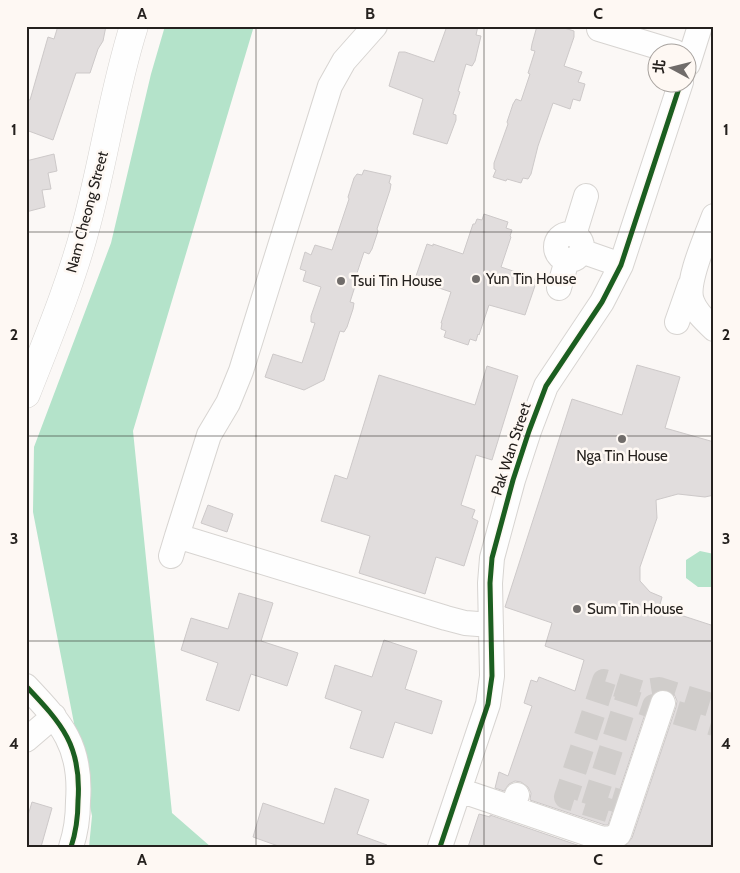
<svg xmlns="http://www.w3.org/2000/svg" width="740" height="873" font-family="Cabin,'Noto Sans TC',sans-serif">
  <rect width="100%" height="100%" fill="#fbf8f6"/>
  <path fill="#b4e3ca" d="M165,26H254L133,431L172,813L211,847H89L92,816L33,512L34,447L111,243L151,74Z
    M700,551L714,554V587H698L686,578V560Z"/>
  <path fill="#e1dddd" stroke="#cdc9c9" d="M58,26H106L103,41L98,49L90,73H76L53,140L26,130V99L30,100L48,37L54,39Z
    M447,26H478L476,35L481,36L475,61L472,66L466,64L458,91L460,92L453,114L456,115V120L447,144L413,134L423,99L389,86L399,52H405L434,62Z
    M537,26H558L574,31V37L564,66L582,72L578,82L585,84L580,101L573,99L570,109L553,103L538,146L531,174L528,179L523,178L521,183L507,179L506,181L493,177L496,170L494,169V163L508,124L507,122L513,104L516,99L521,101L530,74L528,73L535,51L531,50L532,44Z
    M54,154L57,171L48,173L51,189L42,190L45,207L26,212V161Z
    M364,170L391,176L389,183L391,184L390,190L377,229L378,231L372,249L369,254L364,252L355,279L357,280L350,302L354,303L353,309L347,327L344,332L340,331L324,380L304,390L265,377L273,354L302,363L315,323L311,322V316L321,287L303,281L306,271L300,269L305,252L311,255L315,245L332,250L349,199L348,197L354,178L357,174L362,175Z
    M484,214L508,222L506,228L512,230L510,236L511,237L501,267L531,277V278L537,280L525,315L489,305L479,335L478,334L476,341L470,339L468,345L444,337L446,331L441,329L442,323H441L451,292L421,282V281L415,279L427,244L433,246V244L463,254L473,224H475L477,219L482,220Z
    M637,365L680,377L665,428L714,442V495L705,497L678,494L656,500L657,518L640,567V581L650,592L662,597L659,608L714,626V844L711,843L709,847H624L632,838L676,707L677,701L674,694L667,690L661,689L654,692L650,699L608,825H605L530,800L531,793L528,787L521,782L515,781L509,784L504,791L495,788L499,772L508,776L532,706L524,703L531,680L537,682L539,677L575,691L584,660L545,646L552,623L505,607L572,399L622,415Z
    M487,366L518,376L492,460L476,455L461,505L475,510L472,518L478,521L464,566L436,557L425,594L359,573L370,536L321,521L335,475L347,479L379,375L475,405Z
    M208,505L233,514L227,532L201,523Z
    M239,593L273,603L261,641L298,653L287,686L251,674L239,711L206,700L218,663L181,650L191,618L228,629Z
    M384,640L417,651L405,689L442,701L432,734L395,722L383,758L350,748L362,711L325,698L335,665L372,677Z
    M335,788L369,800L357,834L387,845V847H281L253,837L263,803L324,824Z
    M32,802L52,808L41,847H26V822Z
    M479,814L490,817V815L583,847H468Z"/>
  <g fill="none" stroke-linecap="round" stroke-linejoin="round">
    <path stroke="#d0cdcb" stroke-width="24" stroke-dasharray="24 12" stroke-linecap="butt" d="M650,718L654,706L714,724
      M627,791L620,814L566,797L604,681L640,692L659,689L714,706
      M593,806L630,689"/>
    <g stroke="#d7d4d1" stroke-width="26">
      <path id="minor" d="M375,26L344,61L330,86L241,371L228,403L209,435L177,536L446,618L465,623L491,625
        M599,29L675,52
        M688,64L700,26
        M714,216C707,235 685,283 692,301C696,313 706,321 714,329
        M556 247a13 13 0 1 1 26 0a13 13 0 1 1-26 0Z
        M574,235L586,196
        M581,251L621,265
        M559,288L567,260
        M677,322L690,285
        M171,556L177,536
        M26,686C62,724 82,746 78,801C78,817 76,832 71,847
        M26,740L54,716
        M459,790L512,808L517,795
        M512,808L603,839L612,838L619,834L663,703
        M440,847L488,704L492,676L490,583L492,558L513,480L529,431L546,386L602,302L621,265L681,82"/>
    </g>
    <g stroke="#d7d4d1" stroke-width="29">
      <path id="major" d="M26,394C48,338 71,283 86,226C104,160 113,92 134,26"/>
    </g>
    <use href="#minor" stroke="#fefefe" stroke-width="24"/>
    <use href="#major" stroke="#fefefe" stroke-width="28"/>
    <g stroke="#fef8f3" stroke-width="8">
      <path id="cycleway" d="M26,686C62,724 82,746 78,801C78,817 76,832 71,847
        M440,847L488,704L492,676L490,583L492,558L513,480L529,431L546,386L602,302L621,265L681,82"/>
    </g>
    <use href="#cycleway" stroke="#1b5e20" stroke-width="5"/>
  </g>
  <path fill="none" stroke="#25211e" stroke-width="1" stroke-opacity="0.55" d="M256,26V847M484,26V847M26,232H714M26,436H714M26,641H714"/>
  <g fill="#706c6a" stroke="#fef8f3" stroke-width="2">
    <circle cx="476" cy="279" r="5"/>
    <circle cx="341" cy="281" r="5"/>
    <circle cx="622" cy="439" r="5"/>
    <circle cx="577" cy="609" r="5"/>
  </g>
  <g text-anchor="middle" stroke-width="5" stroke-linejoin="round" paint-order="stroke">
    <g font-size="15" fill="#25211e" stroke="#fef8f3">
      <text transform="translate(87 212) rotate(-75)" y="5">Nam Cheong Street</text>
      <text transform="translate(511 449) rotate(-72)" y="5">Pak Wan Street</text>
    </g>
    <g font-size="15" fill="#25211e" stroke="#fef8f3" text-anchor="start">
      <text x="486" y="284">Yun Tin House</text>
      <text x="351" y="286">Tsui Tin House</text>
      <text x="622" y="461" text-anchor="middle">Nga Tin House</text>
      <text x="587" y="614">Sum Tin House</text>
    </g>
  </g>
  <rect width="740" height="873" fill="none" stroke="#fef8f3" stroke-width="55"/>
  <g transform="translate(672 68) rotate(277)"><circle r="24" fill="#fef8f3" stroke="#a7a29e"/>
  <path d="M0-4L9 19L0 12L-9 19Z" fill="#706c6a"/>
  <text y="-8" font-size="14" font-weight="bold" text-anchor="middle" fill="#25211e">北</text>
  </g>
  <rect x="28" y="28" width="684" height="818" fill="none" stroke="#25211e" stroke-width="2"/>
  <g font-size="16" text-anchor="middle" font-weight="bold" fill="#25211e">
    <text x="142" y="19">A</text>
    <text x="370" y="19">B</text>
    <text x="598" y="19">C</text>
    <text x="14" y="135">1</text>
    <text x="726" y="135">1</text>
    <text x="14" y="340">2</text>
    <text x="726" y="340">2</text>
    <text x="14" y="544">3</text>
    <text x="726" y="544">3</text>
    <text x="14" y="749">4</text>
    <text x="726" y="749">4</text>
    <text x="142" y="865">A</text>
    <text x="370" y="865">B</text>
    <text x="598" y="865">C</text>
  </g>
</svg>
